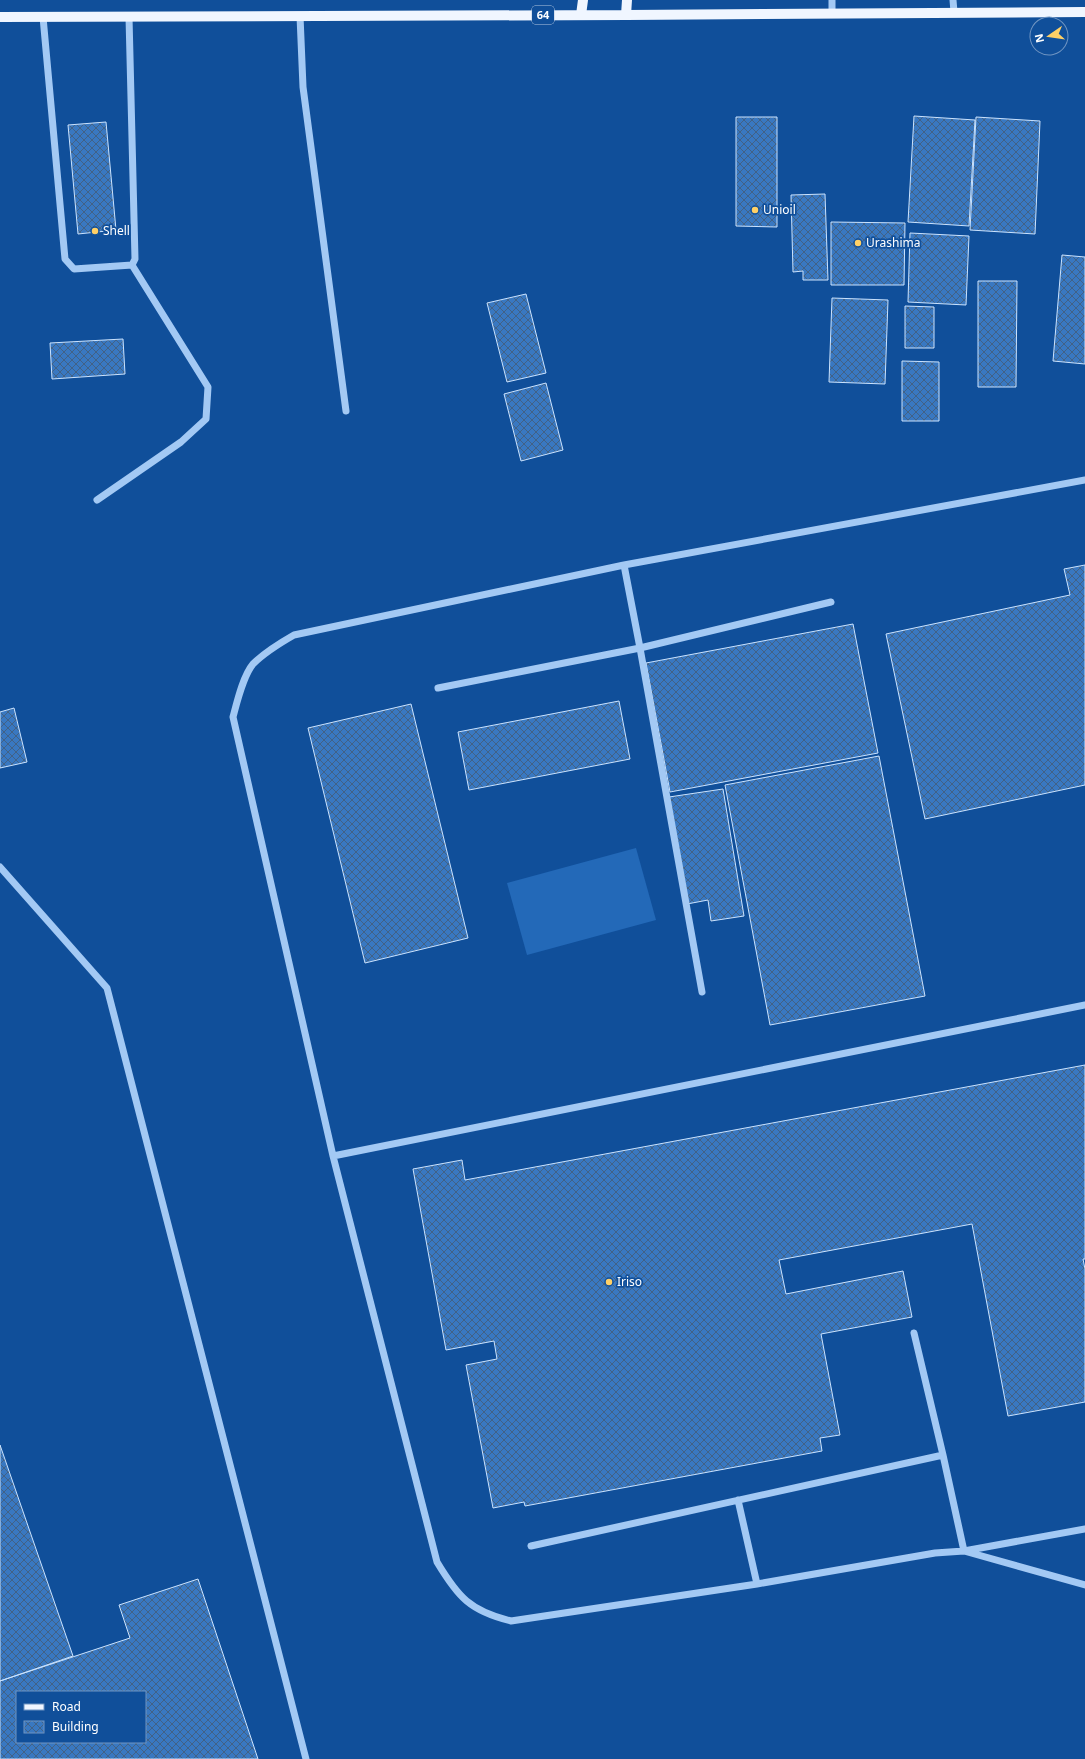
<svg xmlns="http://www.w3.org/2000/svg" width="1085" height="1759" font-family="'Noto Sans',sans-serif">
  <defs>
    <pattern id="building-cross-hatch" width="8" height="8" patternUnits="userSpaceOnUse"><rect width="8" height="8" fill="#3978c1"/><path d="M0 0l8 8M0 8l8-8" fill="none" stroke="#426286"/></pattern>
  </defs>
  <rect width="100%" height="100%" fill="#104f9a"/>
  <path fill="#2369b8" d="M636,848L656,920L527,955L507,883Z"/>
  <path fill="url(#building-cross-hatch)" stroke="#cbe3fe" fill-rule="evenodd" d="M914,116L975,120L969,226L908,222Z
    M736,117H777V227L736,226Z
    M976,117L1040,121L1035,234L970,230Z
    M106,122L116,230L78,234L68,125Z
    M825,194L828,280H803V271L793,272L791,195Z
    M831,222L905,223L904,285H831Z
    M910,233L969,236L966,305L908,302Z
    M1062,255L1085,257V364L1053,361Z
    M978,281H1017L1016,387H978Z
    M526,294L546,373L507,382L487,303Z
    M832,298L888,300L885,384L829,382Z
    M905,306L934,307V348H905Z
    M123,339L125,374L52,379L50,343Z
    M902,361L939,362V421H902Z
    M546,383L563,450L521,461L504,394Z
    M1085,565V785L925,819L886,634L1070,595L1064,569Z
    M853,624L878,753L670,792L646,663Z
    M619,701L630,759L469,790L458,732Z
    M411,704L468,938L365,963L308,728Z
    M14,708L27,762L0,768V712Z
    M879,756L925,996L770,1025L725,785Z
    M723,789L744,916L711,921L708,900L687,904L669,797Z
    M1085,1065V1259H1083L1085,1269V1402L1008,1416L972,1224L779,1260L786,1294L903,1271L912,1317L821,1334L840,1435L820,1438L822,1451L525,1506L524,1502L493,1508L466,1365L497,1359L494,1341L446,1350L413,1169L462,1160L465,1180Z
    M0,1445L73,1656L0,1681Z
    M198,1579L258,1759H0V1681L130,1638L119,1605ZM17,1692H145V1742H17Z"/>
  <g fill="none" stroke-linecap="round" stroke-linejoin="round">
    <path stroke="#a3c9f4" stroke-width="7" d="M953,0L954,12
      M832,14V0
      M300,16L303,87L346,411
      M43,17L65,259L74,269L132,265L135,259L129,17
      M1085,480L624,565L294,635C280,643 265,652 253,664C243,676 237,702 233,717L333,1156L437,1562C458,1597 470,1611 511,1621L757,1584L935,1553L964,1551L1085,1585
      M97,500L181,442L206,419L208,387L132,265
      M438,688L640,648L624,565
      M0,867L107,988L306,1759
      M702,992L640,648L831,602
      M333,1156L1085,1005
      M914,1333L943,1455
      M738,1500L757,1584
      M531,1546L943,1455L964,1551L1085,1529"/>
    <path stroke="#f0f6ff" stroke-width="10" d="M581,15L583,0
      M626,15L627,0
      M0,17L626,15L1085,12"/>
  </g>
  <g fill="#ffd066" stroke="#104f9a" stroke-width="1.5">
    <circle cx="755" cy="210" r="4"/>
    <circle cx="95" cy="231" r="4"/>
    <circle cx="858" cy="243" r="4"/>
    <circle cx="609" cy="1282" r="4"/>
  </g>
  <g text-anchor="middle" stroke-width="3.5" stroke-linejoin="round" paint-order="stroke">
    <rect fill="#104f9a" stroke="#b7cae1" stroke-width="1" x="532" y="6" width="22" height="18" rx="3"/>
    <g font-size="11" font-weight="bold" fill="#fff">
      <text x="543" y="19">64</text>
    </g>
    <g font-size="12" fill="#fff" stroke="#104f9a" text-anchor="start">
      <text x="763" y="214">Unioil</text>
      <text x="103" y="235">Shell</text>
      <text x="866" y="247">Urashima</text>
      <text x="617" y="1286">Iriso</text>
    </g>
  </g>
  <rect x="16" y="1691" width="130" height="52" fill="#104f9a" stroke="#7095c2"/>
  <rect x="24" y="1704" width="20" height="6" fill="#f0f6ff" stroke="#7095c2"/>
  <text x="52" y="1711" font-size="12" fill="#ffffff">Road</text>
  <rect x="24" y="1721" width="20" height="12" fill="url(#building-cross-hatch)" stroke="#7095c2"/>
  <text x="52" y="1731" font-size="12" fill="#ffffff">Building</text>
  <g transform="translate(1049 36) rotate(257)"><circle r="19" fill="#104f9a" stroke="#7095c2"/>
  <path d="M0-3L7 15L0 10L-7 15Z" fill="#ffd066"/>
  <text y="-6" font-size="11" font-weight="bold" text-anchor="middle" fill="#ffffff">N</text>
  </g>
</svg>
